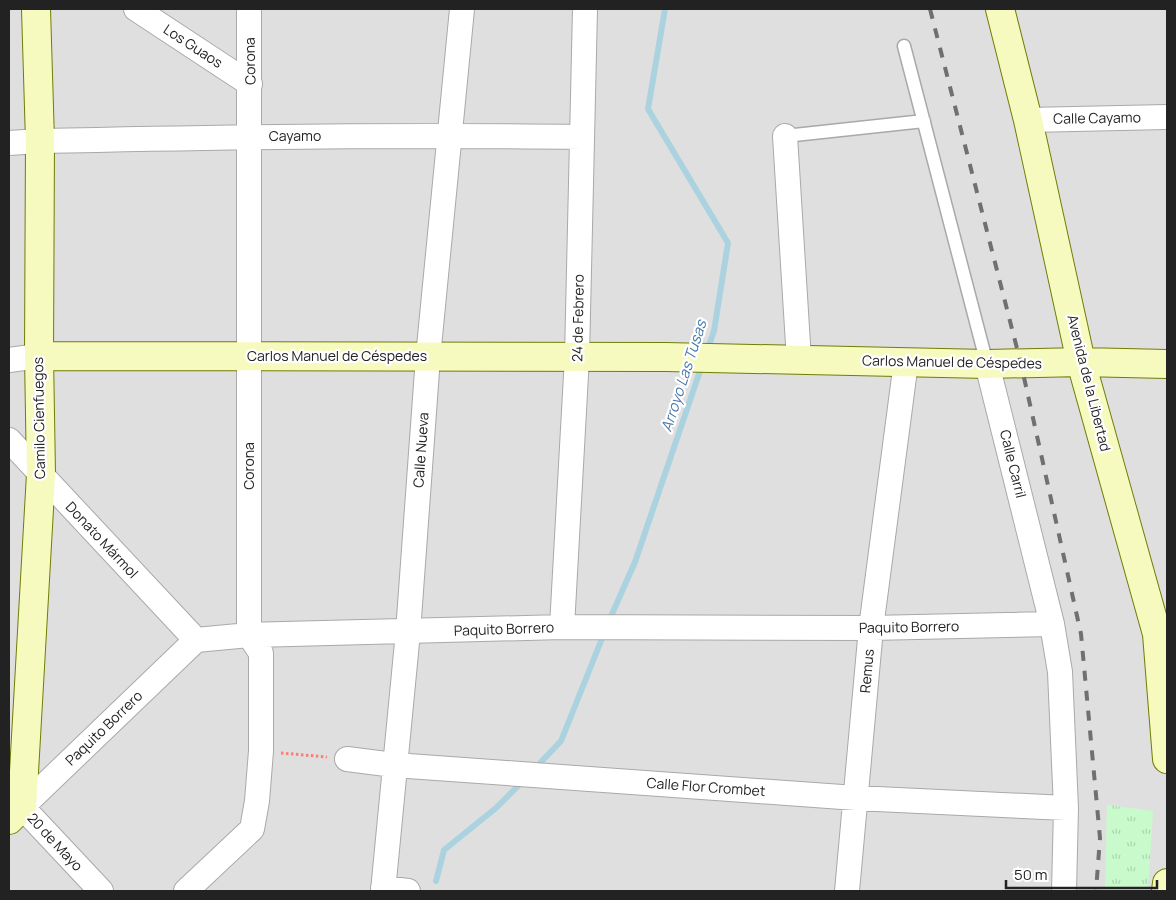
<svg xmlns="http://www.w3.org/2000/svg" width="1176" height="900" font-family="Manrope,sans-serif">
  <defs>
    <pattern id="park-tufts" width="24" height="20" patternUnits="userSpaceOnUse" patternTransform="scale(1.25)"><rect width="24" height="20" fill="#c8facc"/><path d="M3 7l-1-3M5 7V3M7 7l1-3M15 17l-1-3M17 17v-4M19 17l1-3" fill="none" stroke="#acd6af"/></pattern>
  </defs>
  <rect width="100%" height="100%" fill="#f2efe9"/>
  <path fill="#e0dfdf" d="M9,9H1167V891H9Z"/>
  <path fill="url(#park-tufts)" d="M1107,805L1153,811L1148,891H1105Z"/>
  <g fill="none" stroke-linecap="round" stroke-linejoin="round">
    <path stroke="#aad3df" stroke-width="6" d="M665,9L648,109L728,243L714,331L707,351
      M612,614L635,562L702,365
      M541,762L561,741L603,636
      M436,881L444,850L496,808L523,781"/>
    <g stroke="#a9a9a9" stroke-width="15">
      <path id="lane" d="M904,46L987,364
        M785,136L924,121"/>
    </g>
    <g stroke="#a9a9a9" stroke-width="26">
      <path id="street" d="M136,9L250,84
        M1028,120L1167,117
        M785,136L799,360
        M9,143L40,141C220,137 401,134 582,137
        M9,360L39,356
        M987,364L1052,624L1060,672L1066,808L1064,891
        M9,440L196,640
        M562,627L577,357L585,9
        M347,759L394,765L856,798L1066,808
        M9,793L101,891
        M22,807L196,640L249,635L562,627L871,628L1052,624
        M383,888L408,891
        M186,891L252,829L257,801L261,751V653L249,635V9
        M383,891L408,632L428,357L462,9
        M847,891L871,628L906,362"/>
    </g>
    <g stroke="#707d05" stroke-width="30">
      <path id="secondary" d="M1000,9L1028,120L1081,362L1157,634L1167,759
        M39,356L666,357L987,364L1081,362L1167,364
        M9,820L22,807L41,474L39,356L40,141L36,9
        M1166,891L1167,883"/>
    </g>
    <path stroke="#fa8072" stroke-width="3" stroke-dasharray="2.5 2.5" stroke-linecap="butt" d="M281,753L327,757"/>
    <use href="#lane" stroke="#fff" stroke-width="12"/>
    <use href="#street" stroke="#fff" stroke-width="24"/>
    <use href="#secondary" stroke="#f7fabf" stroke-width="28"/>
    <path stroke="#707070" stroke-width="4" stroke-dasharray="10 10" stroke-linecap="butt" d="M930,9L1021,364L1081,634L1100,838L1096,891"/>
  </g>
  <g text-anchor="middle" stroke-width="4.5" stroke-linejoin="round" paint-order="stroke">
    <g font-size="14" fill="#222" stroke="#fff">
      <text transform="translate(193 46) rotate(33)" y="5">Los Guaos</text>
      <text transform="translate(250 61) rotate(-91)" y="5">Corona</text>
      <text transform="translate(1097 118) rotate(-1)" y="5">Calle Cayamo</text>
      <text x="295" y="141">Cayamo</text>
      <text transform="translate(578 318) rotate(-89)" y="5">24 de Febrero</text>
      <text x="337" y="361">Carlos Manuel de Céspedes</text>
      <text transform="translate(952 362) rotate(1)" y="5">Carlos Manuel de Céspedes</text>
      <text transform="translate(1089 383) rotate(76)" y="5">Avenida de la Libertad</text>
      <text transform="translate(39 418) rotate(-91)" y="5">Camilo Cienfuegos</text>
      <text transform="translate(421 450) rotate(-86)" y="5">Calle Nueva</text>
      <text transform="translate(1013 464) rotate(76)" y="5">Calle Carril</text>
      <text transform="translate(249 466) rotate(-90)" y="5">Corona</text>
      <text transform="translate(102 540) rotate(47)" y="5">Donato Mármol</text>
      <text transform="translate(909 627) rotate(-1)" y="5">Paquito Borrero</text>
      <text transform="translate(504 629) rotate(-2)" y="5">Paquito Borrero</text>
      <text transform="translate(867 671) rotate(-85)" y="5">Remus</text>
      <text transform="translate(104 728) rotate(-44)" y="5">Paquito Borrero</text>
      <text transform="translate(706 787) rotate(4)" y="5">Calle Flor Crombet</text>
      <text transform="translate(55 842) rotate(47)" y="5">20 de Mayo</text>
    </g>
    <g font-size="15" font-style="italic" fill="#4a7aab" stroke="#fff">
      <text transform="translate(684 376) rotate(-72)" y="5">Arroyo Las Tusas</text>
    </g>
  </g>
  <rect width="1176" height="900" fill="none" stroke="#222222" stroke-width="20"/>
  <path d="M1006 880v8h151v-8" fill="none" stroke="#222222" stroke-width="2.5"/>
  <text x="1014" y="880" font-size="15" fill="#222222" stroke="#ffffff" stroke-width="4" paint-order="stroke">50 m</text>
</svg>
